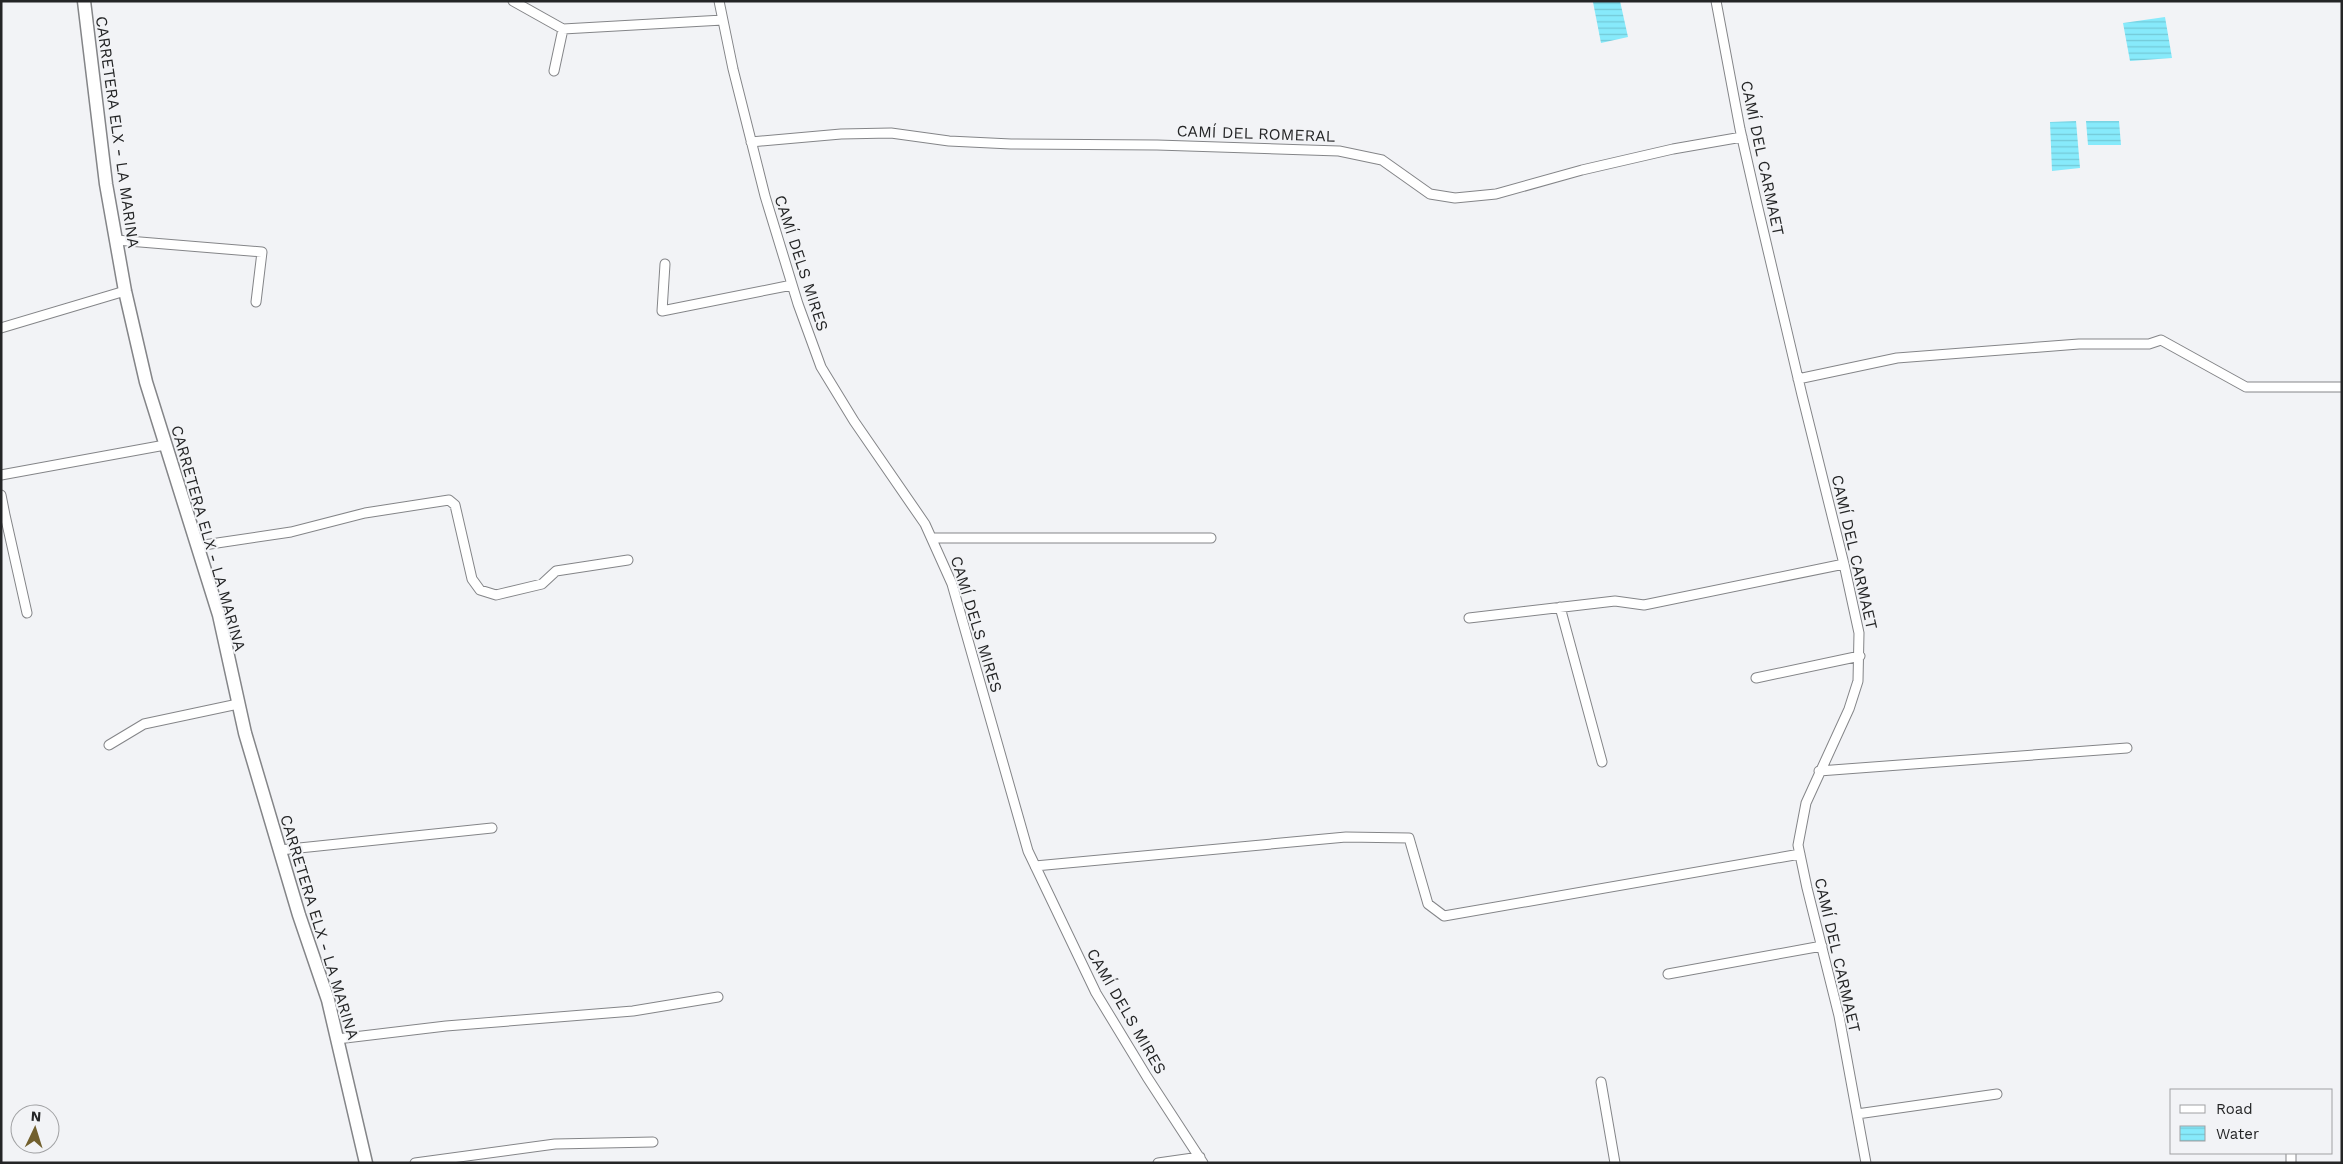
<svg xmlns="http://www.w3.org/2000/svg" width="2343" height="1164" font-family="'Work Sans',sans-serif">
  <defs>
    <pattern id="water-rules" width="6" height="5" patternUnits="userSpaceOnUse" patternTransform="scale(1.25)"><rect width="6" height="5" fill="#87eafb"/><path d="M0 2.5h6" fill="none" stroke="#74c9d7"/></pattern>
  </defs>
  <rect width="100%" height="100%" fill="#f2f3f6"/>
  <path fill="url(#water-rules)" d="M1620,1L1628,37L1601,43L1593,2Z
    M2165,17L2172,58L2130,61L2123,23Z
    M2076,121L2080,168L2052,171L2050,122Z
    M2086,121H2119L2121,145H2088Z"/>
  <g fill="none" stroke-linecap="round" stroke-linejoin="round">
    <g stroke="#848588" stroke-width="11">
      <path id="minor" d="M513,1L563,29L723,20
        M719,1L733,69L765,196L798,304L821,367L854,421L925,524L952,584L1028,851L1096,993L1147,1077L1203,1163
        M1716,1L1740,129L1757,204L1802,395L1844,564L1859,633L1858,681L1849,709L1806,803L1798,845L1807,888L1839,1016L1866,1163
        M554,71L563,29
        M751,142L841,134L891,133L949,141L1011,144L1157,145L1339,151L1382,160L1430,194L1455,198L1496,194L1582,170L1673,149L1742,137
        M116,240L262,252L256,302
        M665,264L662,311L792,285
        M1,328L125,291
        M1798,379L1897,358L2079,344H2149L2161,340L2246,387H2342
        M1,475L165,445
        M1,495L5,515L1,516
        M5,515L27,613
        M932,538H1211
        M197,546L291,532L365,513L449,500L455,505L472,579L480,590L496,595L542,584L556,571L628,560
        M1560,607L1602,762
        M1469,618L1615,601L1644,605L1844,564
        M1756,678L1860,656
        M109,745L144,724L238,704
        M1819,771L2127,748
        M280,850L492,828
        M1035,866L1346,837L1409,838L1428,904L1444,916L1800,854
        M1668,974L1822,946
        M337,1039L446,1026L633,1011L718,997
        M1601,1082L1615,1163
        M1857,1114L1997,1094
        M2291,1153V1163
        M415,1163L555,1144L653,1142
        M1158,1163L1200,1157"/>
    </g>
    <g stroke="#848588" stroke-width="15">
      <path id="secondary" d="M84,1L106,184L125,291L146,382L219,615L245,733L299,915L328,1000L366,1163"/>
    </g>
    <use href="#minor" stroke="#fff" stroke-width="9"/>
    <use href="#secondary" stroke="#fff" stroke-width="12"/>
  </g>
  <g text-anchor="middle" stroke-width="4" stroke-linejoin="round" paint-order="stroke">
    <g font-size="16" fill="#242526" stroke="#f2f3f6">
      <text transform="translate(118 132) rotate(82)" y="6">CARRETERA ELX - LA MARINA</text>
      <text transform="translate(1256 133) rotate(2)" y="6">CAMÍ DEL ROMERAL</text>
      <text transform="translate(1763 158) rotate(78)" y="6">CAMÍ DEL CARMAET</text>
      <text transform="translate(802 263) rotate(72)" y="6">CAMÍ DELS MIRES</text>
      <text transform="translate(209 538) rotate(74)" y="6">CARRETERA ELX - LA MARINA</text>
      <text transform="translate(1855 552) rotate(77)" y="6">CAMÍ DEL CARMAET</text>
      <text transform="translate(977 624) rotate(73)" y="6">CAMÍ DELS MIRES</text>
      <text transform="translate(320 927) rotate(73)" y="6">CARRETERA ELX - LA MARINA</text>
      <text transform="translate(1838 955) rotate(77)" y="6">CAMÍ DEL CARMAET</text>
      <text transform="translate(1127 1011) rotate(60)" y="6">CAMÍ DELS MIRES</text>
    </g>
  </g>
  <rect width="2343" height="1164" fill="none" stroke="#242526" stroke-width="5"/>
  <rect x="2170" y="1089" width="162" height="65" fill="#f2f3f6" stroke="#a0a1a3"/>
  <rect x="2180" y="1105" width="25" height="8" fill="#ffffff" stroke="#a0a1a3"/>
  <text x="2216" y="1114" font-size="15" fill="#242526">Road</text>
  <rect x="2180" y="1126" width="25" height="15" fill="url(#water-rules)" stroke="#a0a1a3"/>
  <text x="2216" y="1139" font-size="15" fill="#242526">Water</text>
  <g transform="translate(35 1129) rotate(4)"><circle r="24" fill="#f2f3f6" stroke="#a0a1a3"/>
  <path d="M0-4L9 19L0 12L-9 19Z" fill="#72602e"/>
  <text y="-8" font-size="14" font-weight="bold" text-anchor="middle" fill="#242526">N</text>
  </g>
</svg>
